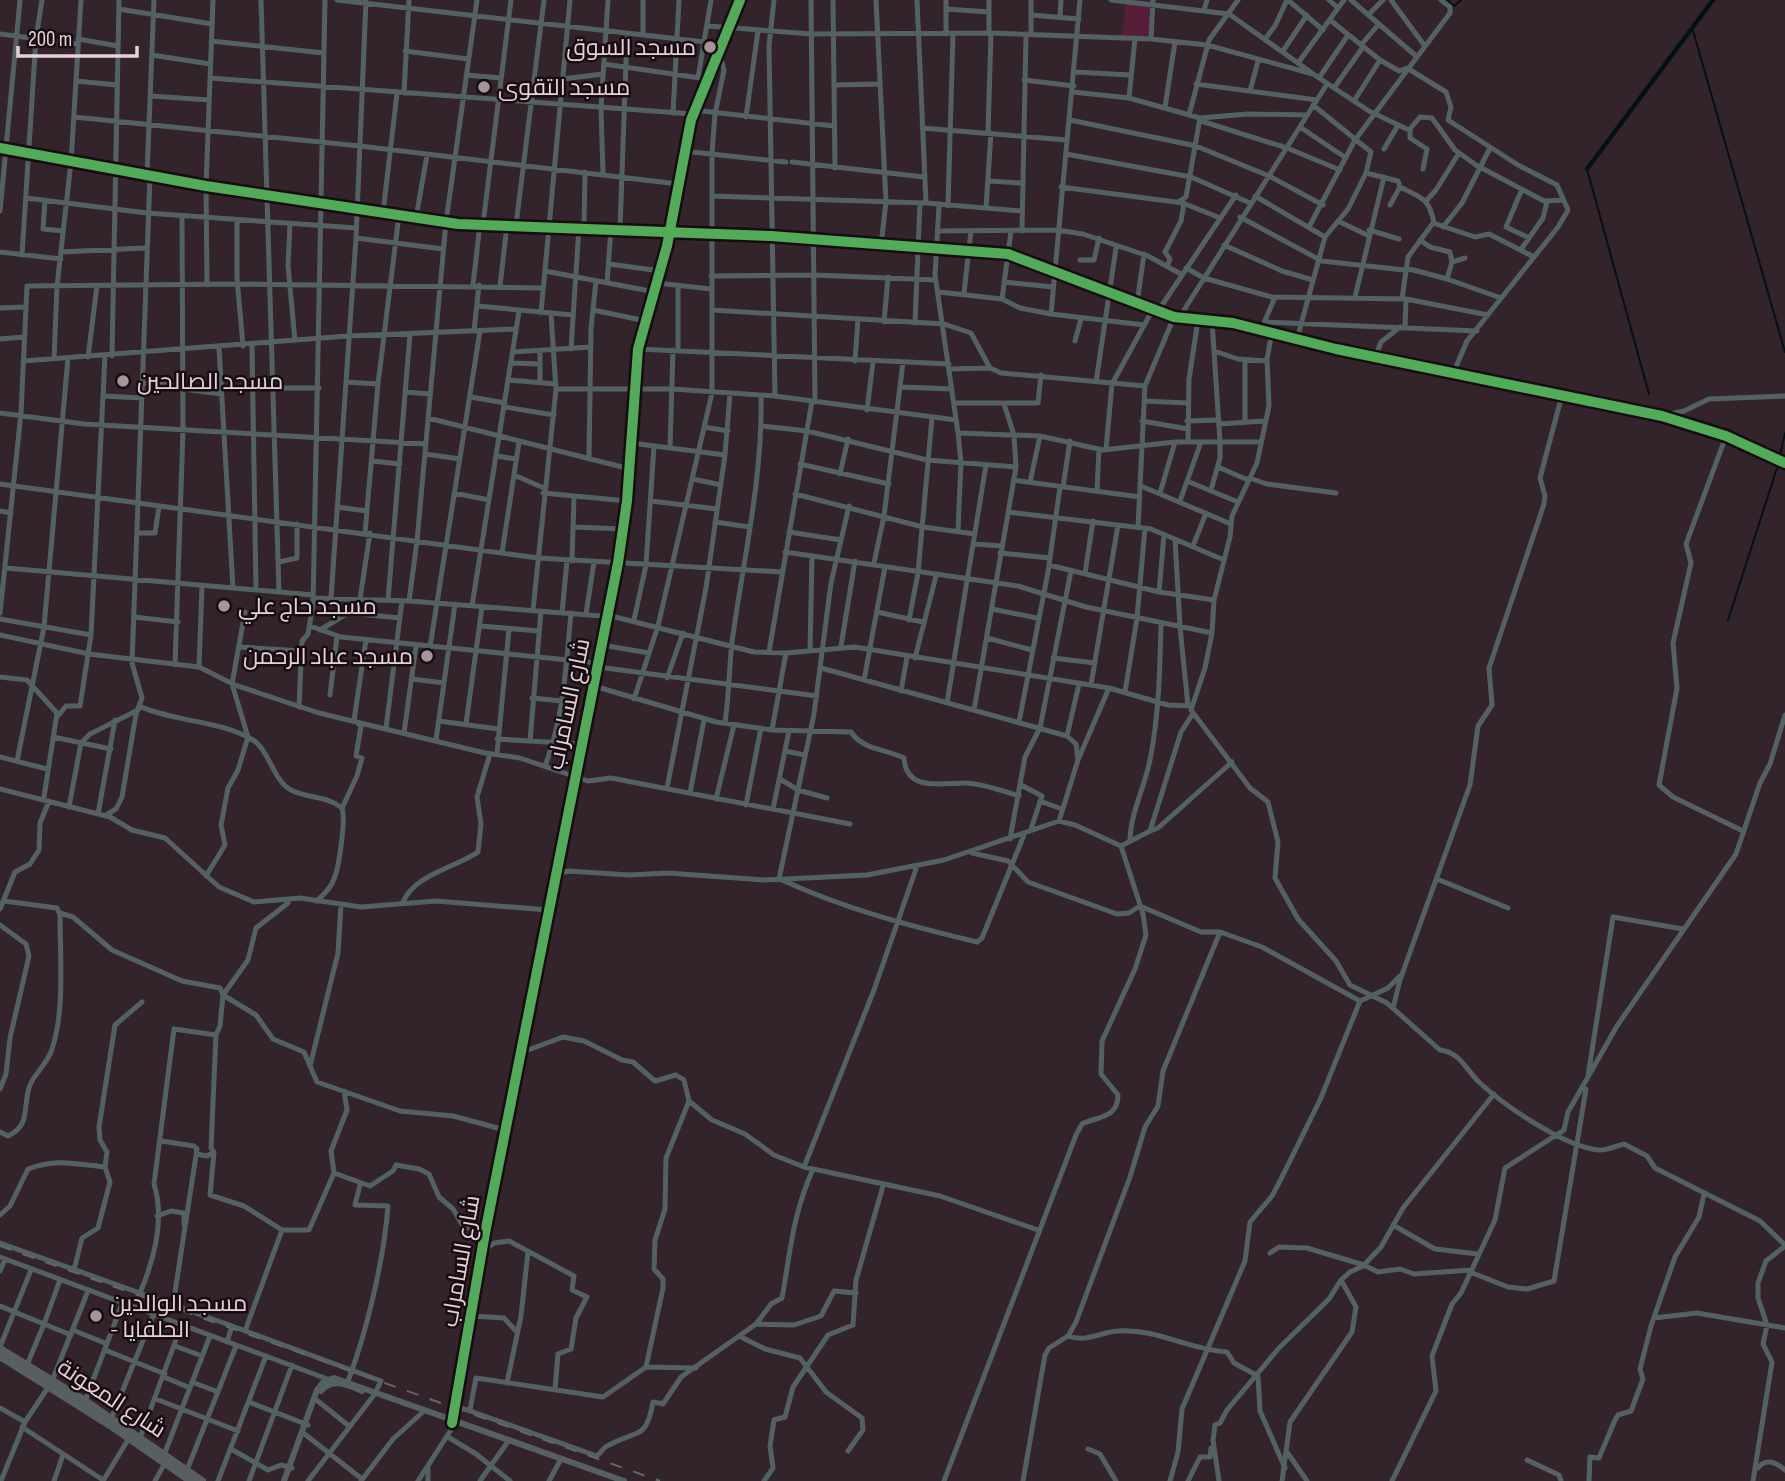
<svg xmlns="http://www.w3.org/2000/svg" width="1785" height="1481" font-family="'Sofia Sans Condensed',Cairo,sans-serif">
  <rect width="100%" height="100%" fill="#32242a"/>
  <path fill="#571e3a" d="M1126,2L1151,4L1149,39L1121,38Z"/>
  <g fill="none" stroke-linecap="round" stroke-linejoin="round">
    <path stroke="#041114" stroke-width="2" d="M1447,0L1454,6L1461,0
      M1692,27L1785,352
      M1587,169L1649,394
      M1728,620L1777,468L1785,433"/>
    <path stroke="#041114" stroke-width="4.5" d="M1587,169L1713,0"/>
    <path stroke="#546164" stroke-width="5" d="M261,0L279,592
      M337,0L705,42
      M774,0L769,46L775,396
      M811,0L815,402
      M833,0L835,168
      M876,0L886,202L881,245
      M917,0L926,203
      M1111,0L1229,14L1319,78L1369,111L1409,130L1420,117L1432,118L1455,150L1476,165L1544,201L1563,200
      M1288,0L1323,30
      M1329,0L1338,8
      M1351,0L1416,56
      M1391,0L1424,45
      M119,9L212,24
      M946,9L989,12
      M1204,10L1207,0
      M1031,15L1079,19
      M1368,15L1383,0
      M1060,17L1061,0
      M1330,20L1380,60L1399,71L1407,68L1446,92L1451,107L1448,120L1518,165L1557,185L1568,210L1558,227L1467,341L1453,374
      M708,26L811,34L991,33L1151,39L1207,45L1313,74
      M989,33V0
      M0,34L78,44
      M946,34V0
      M1031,34V0
      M643,35V0
      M78,39L118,46
      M1151,39L1153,0
      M1265,39L1275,26L1287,0
      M211,41L323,53
      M1361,45L1378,25
      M405,51L468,59
      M1283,51L1307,15
      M152,55L210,64
      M1298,63L1344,0
      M604,64L707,79
      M1075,72L1130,75
      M466,75L501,78
      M210,78L693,114
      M698,78L711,0
      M1319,78L1348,35
      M563,79L603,74
      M1024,80L1074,86
      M76,81L117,85
      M1196,84L1317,100
      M834,85L880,84
      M1334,88L1363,47
      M1250,91L1258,61
      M1073,92L1129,98L1200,118L1186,197L1178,202
      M404,93L409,0
      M151,96L209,100
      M1129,98L1135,38
      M1354,101L1380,60
      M1165,107L1175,42
      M694,110L834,126
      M673,113L679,0
      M1189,115L1209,40L1238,0
      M74,117L360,146L678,184
      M746,117L758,31
      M1200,118L1248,114L1307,115
      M1070,120L1196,146L1269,176L1323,205
      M1201,121L1287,148L1340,170
      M1300,127L1346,158
      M922,128L1067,140
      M1410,131V138L1427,149L1423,169
      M988,133L991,33
      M0,148L206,186L458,224L771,236L1008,254L1174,317L1233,323L1336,349L1662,416L1726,436L1785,463
      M1384,149L1398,125
      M683,151L786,162
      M1066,154L1191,177L1250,203
      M792,162L924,177
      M1366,173L1398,181L1400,187L1390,205
      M603,174L601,108L608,0
      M147,175L154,0
      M988,181L1022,183
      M1061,187L1183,203L1220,218
      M1400,187C1421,198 1429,197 1434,223
      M1522,189L1506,227L1529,238
      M712,196L926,203L1022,211
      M1255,196L1325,237
      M26,198L147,213L356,228
      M45,200L43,229L63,231
      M1426,201L1436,190L1459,153
      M939,206L935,275L958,433L961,462L958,530
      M948,206L953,34
      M986,208L991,133
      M0,211L20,0
      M383,213L397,93
      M1240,217L1322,261L1404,270
      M416,218L427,155
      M237,220V278L243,346
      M1340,222L1367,235
      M290,224L288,265L295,341
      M483,224L511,0
      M516,225L544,0
      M584,227L585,172
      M1309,227L1355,140L1450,13V7L1441,0
      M1443,227L1462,203L1490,148
      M620,229L627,34
      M1369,230L1399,239
      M938,231L1057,230L1083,234L1148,256L1181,274
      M1022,231L1026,34
      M356,238L443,249
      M1420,240L1430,247L1450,252L1452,262L1447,279
      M1224,245L1282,271L1313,280
      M1522,248L1543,218L1547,202
      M0,252L61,259
      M61,252L145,248
      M22,255L36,38L42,0
      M1080,260H1094L1099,238
      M1452,262L1465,258
      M609,264L661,271
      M1167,266L1170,259L1165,252L1181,221L1184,203
      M1186,268L1204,278L1272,297L1406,299L1488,315
      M1406,268L1447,279L1501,298
      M545,271L655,292
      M711,276L814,275L936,280
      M1004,282L1053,287
      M607,283L611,228
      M657,283L711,289
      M207,285L206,186L213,0
      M473,285L480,224
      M500,286L507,225
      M939,292L1002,299L1020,308L1051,314L1144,325
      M964,293L971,231
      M1355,297L1384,177
      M1002,299L1011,231
      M1402,299L1408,257L1433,223L1475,237L1489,234L1532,256
      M1137,303L1144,254
      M477,306L573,315
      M0,308L25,307
      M593,310L646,321
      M712,310L944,324L971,333L990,368
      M1158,311L1236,195
      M541,313L570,0
      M1051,314L1080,0
      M1179,318L1327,84
      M884,322L888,277
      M1265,322L1477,331
      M915,323L920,203
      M1405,327L1406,299
      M1261,330L1275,297
      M474,331L479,285
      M1272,332L1267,359L1269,406L1257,463L1232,516L1230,537L1214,600L1212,633L1205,668L1191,710L1250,788L1268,802L1278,842L1275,878L1298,919L1336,961L1350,985L1387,1003L1440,1050C1460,1052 1466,1070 1480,1083C1505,1106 1563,1146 1598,1150C1605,1151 1616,1146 1624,1144L1647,1156L1655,1168L1760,1221L1785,1245
      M0,339L24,337
      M1297,339L1325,237L1348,209L1366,173L1371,152L1313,105
      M1075,341L1081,319
      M252,346L256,590
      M219,348L233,588
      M571,349L579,227
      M638,349L949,364
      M678,350V286
      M1214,351L1238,359L1267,361
      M513,352L591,347
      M540,352V382
      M112,356L119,0
      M88,357L97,286
      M1375,358L1381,342L1400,327
      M54,359L57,286L71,162L81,0
      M1245,360V422
      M23,361L348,336L516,329
      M855,361L858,319
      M511,363L540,364
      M950,369L990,368L1001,373L1145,386
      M509,380L556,384
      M346,382L378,384
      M1096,382L1116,248
      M144,383L183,386
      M901,387L952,389
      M274,388H319
      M183,389L221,394
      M556,389H672L775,396L956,420
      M405,392L429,394
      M103,396L142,398
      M471,397L505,403
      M1144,401L1187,403
      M954,403H1038L1041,375
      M505,407L554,415
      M867,410L873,362
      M0,413L84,424L426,444
      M1665,415L1684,411L1709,399L1785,396
      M428,418L630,469
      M1142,421L1188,429
      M1187,421L1219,420
      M1219,424L1265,421
      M762,426L807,431L927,460L1016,467
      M704,427L728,431
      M958,433L1040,436L1103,450L1175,442H1261
      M1726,436L1686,544L1691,563L1673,643L1677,688L1659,785L1673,797L1743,831
      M1188,442L1189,379L1198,320
      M631,443L725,455
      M670,447L673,350
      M1106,449L1112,384L1153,309
      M425,454L460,459
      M496,456L516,459
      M589,459L591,328L596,281
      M372,461L400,464
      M800,464L889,484
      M1218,467L1248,480
      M840,474L848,439
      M514,475L544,488
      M1249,478L1267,484L1336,493
      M693,479L721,485
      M1013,480L1140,497
      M1187,481L1238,502
      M1030,482L1040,436
      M0,484L538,558L782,572
      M1141,486L1231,524
      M1063,487L1070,441
      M1097,490L1099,449
      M1211,490L1220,458V442L1212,321
      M454,493L489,500
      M543,493L627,501
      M1160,493L1175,442
      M795,494L923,527L975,534
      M651,501L717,509
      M1180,501L1201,442
      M337,507L367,511
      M0,511L11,513
      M1008,512L1151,529L1224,560
      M715,522L750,527
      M573,527L623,529
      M1138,527L1145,386L1174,317
      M789,532L841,540
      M137,533H155L159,507
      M365,533L378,384L399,215
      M1175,539L1180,627L1188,706
      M974,544L1002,546
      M1193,546L1206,513
      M785,552L1018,586L1086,607L1212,633
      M502,553L519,442
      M1000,553L1050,558
      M572,561L574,497
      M279,562L297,558V524
      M874,563L884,516L903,362
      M1049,565L1159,592L1214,600
      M6,568L313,595
      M1085,573L1093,521
      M1159,592L1164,534
      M313,598L409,601L615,617L754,652L786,653L855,647L1109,688L1168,705L1191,706
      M331,598L356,238L366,0
      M360,599L370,533
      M388,600L410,334
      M409,601L417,541L446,222L477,0
      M472,606L519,311
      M992,609L1037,618
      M533,610L556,389L551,314
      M877,612L923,622
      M0,613L21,413L27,286L238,284L543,288
      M562,613L567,561
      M586,614L594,562
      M134,617L178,622
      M0,619L91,635
      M634,620L646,565L654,446
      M909,620L918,573L932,418
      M310,626L341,637L598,663
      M480,626L539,631
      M320,630L348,613L400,618
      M0,635L89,654L199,667L235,685L319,713L485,753L520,758L588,781L611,778L850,824
      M987,638L1032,650
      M602,645L649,653
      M841,646L855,561
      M239,647L302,651
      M430,647L480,331
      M810,650L812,556
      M769,652L812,401
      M915,658L936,576
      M1053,658L1095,663
      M175,665L183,430L182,216
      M199,667L202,586
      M598,667L817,696
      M821,668L1067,736
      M0,677L27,680L57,713L44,797
      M667,678L683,633
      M412,679L444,683
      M864,680L885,567
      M1091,685L1118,525
      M594,686L716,722L772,730L851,732C863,750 886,749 904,758C906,792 941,783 965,783C981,783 1003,791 1019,796
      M901,691L907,657
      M1125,692L1137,618L1145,528
      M330,695L337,636
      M532,698L562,701
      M634,699L658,626L712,393V153L715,114L724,70L719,52
      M947,703L986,465
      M139,706C174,722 220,720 253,740C269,750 274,782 291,790C308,799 326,795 342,808C346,820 339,867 334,879C331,888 324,894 317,901
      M299,707L302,641L308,634L313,604L325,0
      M974,710L1016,467L1014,435L1004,404
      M57,717L66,706H80L91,635L105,356
      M439,721L498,729
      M1019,722L1048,572L1060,487
      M725,723C729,696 729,669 732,642C743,561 763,478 761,395
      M466,724L482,607
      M386,728L402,601
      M772,730L786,653
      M404,733L416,646
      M53,737L111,749
      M497,739L581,744
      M436,740L455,604
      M530,741L541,611
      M785,751L805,755
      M497,754L509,629
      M0,757L47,769
      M1078,760L1109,688
      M17,761L44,627L68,358
      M545,766C564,717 566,665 571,613
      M780,779L798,790L827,798
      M1021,785L1042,796L1031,829
      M667,788L706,588L725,455L730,393
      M0,789L110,817L132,830L165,838L219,887L254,902L300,898L361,907L436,901L548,910
      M690,793L704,720
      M716,799L734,725
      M1040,801L1062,809
      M746,805L761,728
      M69,807L81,743L90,734L138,710
      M342,808L357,776L362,758L356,756L361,726L354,720L366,640
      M773,809L789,731
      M98,814L115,720
      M106,815L116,809L122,797L136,714L142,698L132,663L150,176
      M1059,821L1078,760L1076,744L1067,736L1079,684
      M1150,831L1158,828L1232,762
      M1010,839L1025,757L1040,728L1071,571
      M1130,839C1131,812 1145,786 1150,760C1159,715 1160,668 1161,623
      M1121,846L1150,831L1181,732L1192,715
      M972,853L1008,861L1028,882L1117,914L1129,913L1140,906
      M554,875L568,871L629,875L668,873L765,880L867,875L944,860L1059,821L1075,825L1121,846
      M206,876L225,845L221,825L228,788L238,770L248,737L232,684L245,612
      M779,879L814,714L831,583L849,506
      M1437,879L1508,908
      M782,880C845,909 910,926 977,942L982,938L1024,835
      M403,902C415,874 455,868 478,852L481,824L477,797L490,754
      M1140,906L1201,932H1220L1262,947L1360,1001
      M0,909L15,872L30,864L39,850L40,823L49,801
      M60,913L73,917L112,950L182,981L220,988L223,995L256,1015L273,1039L304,1052L317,1082L400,1111L453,1116L505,1130
      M0,925L26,944L29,956L10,1038L6,1074L0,1089
      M1393,1008L1400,980L1470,785L1478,726L1492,705L1489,668L1544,504L1545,496L1540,478L1562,395
      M520,1053L563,1037L584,1041L622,1060L633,1062L655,1081L676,1075L684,1080L689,1101L666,1158L665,1209L655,1240L654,1269L663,1279V1288L646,1367
      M310,1066L338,953L341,905
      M1588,1076L1613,917L1683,929
      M689,1101L712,1120L745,1134L774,1155L804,1167L940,1196L1038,1230
      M0,1132L8,1136C32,1125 22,1105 30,1085C35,1073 48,1063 52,1049C65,1011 60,956 60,915L57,908L4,901
      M161,1141L194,1146L197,1149L173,1305
      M214,1152L210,1195L244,1206L282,1230H309L334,1173L331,1151L347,1110L344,1091
      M197,1154L207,1156L214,1152L211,1148L216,1035L220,1026L223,995L248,960L256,928L288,903
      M804,1167L874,990L917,866
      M334,1173L370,1186L393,1171L396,1165L419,1169L429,1174L439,1197L453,1209L463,1226L485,1233
      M0,1215L10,1206L28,1169C56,1158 77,1164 105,1167
      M157,1216L171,1211L184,1213V1224
      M1393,1225L1435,1249L1478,1254
      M0,1243L232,1326
      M483,1251L494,1243L509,1241L574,1276L572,1290L587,1297L576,1318L571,1349L558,1354L555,1390
      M1270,1253L1279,1247L1307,1248L1364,1265L1378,1272L1400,1269L1414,1274L1471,1270
      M0,1257L330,1380
      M74,1270L82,1238L98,1228L110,1182L105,1167L107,1152L100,1140L99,1127L115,1025L142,1002
      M0,1271L5,1259
      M1470,1272L1508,1287L1527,1289L1554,1281L1586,1089
      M140,1293C154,1260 165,1219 154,1184L174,1029L216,1035
      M0,1306L44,1324L60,1280
      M471,1316L504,1318L517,1332
      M1654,1318L1697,1313L1785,1328
      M756,1324L794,1325L821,1316L834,1291L856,1293
      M73,1330L107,1344
      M245,1331L282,1230
      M739,1336L765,1349L800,1358L826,1392L862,1418L863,1430L848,1451
      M1068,1336C1086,1343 1100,1332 1118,1331C1155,1328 1190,1350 1227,1352L1234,1363L1258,1376
      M227,1342L232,1326L381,1381L374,1395L308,1481
      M175,1346L202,1356
      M0,1347L31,1270
      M105,1350L165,1374
      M27,1365L44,1324L71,1335
      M1258,1376L1260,1411L1285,1468
      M164,1377L190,1388
      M52,1381L88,1291
      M348,1381C367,1331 384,1259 388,1206L355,1205L360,1185
      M192,1382L218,1392
      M507,1383L521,1316L528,1252
      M314,1398L349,1426
      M156,1399L238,1431
      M85,1401L122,1304
      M249,1402L308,1425
      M456,1406L597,1456C601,1452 604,1447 609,1445C638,1429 646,1441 653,1402L663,1404L681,1377L756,1324L771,1304L782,1298C791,1249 792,1217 813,1169
      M0,1408L25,1422
      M470,1410L476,1378L603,1397L646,1367L696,1368
      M111,1419L153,1316
      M452,1423L485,1233L618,563L627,501L638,349L667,246L691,120L740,0
      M22,1427L103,1480
      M302,1432L362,1479
      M448,1437L476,1454L510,1481
      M140,1438L181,1326
      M231,1449L268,1470L281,1465L292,1468
      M1088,1449L1100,1454L1116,1481
      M1287,1452L1307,1481
      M164,1455L210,1336
      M1527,1460L1559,1475L1561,1481
      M1758,1468C1766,1457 1777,1463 1785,1470
      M187,1470L236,1346
      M1,1481L25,1422L49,1386
      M54,1481L63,1455
      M103,1481L129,1438
      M155,1481L165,1463
      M218,1481L266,1356
      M249,1481L292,1365
      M361,1481L393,1439L425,1410
      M418,1481L456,1422
      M428,1481V1467
      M480,1481L509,1440
      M549,1481L561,1459
      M764,1481L773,1468L770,1446L774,1420L785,1417L793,1387L828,1335L853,1325L856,1280L883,1186
      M944,1481L1076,1135L1082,1124C1099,1116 1118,1118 1118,1095L1101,1074L1102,1041L1135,969L1146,935L1143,914L1121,846
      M1023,1481L1045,1355L1049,1348L1068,1336L1076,1322L1130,1177L1145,1127L1158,1106L1163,1071L1220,932
      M1170,1481L1178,1452L1182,1409L1245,1261L1250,1222L1272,1196L1283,1175L1320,1100L1360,1001L1388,988L1400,976
      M1188,1481L1200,1457H1210L1211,1448
      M1219,1481L1213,1440L1215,1425L1220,1423L1227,1410L1279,1348L1329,1299L1341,1280L1350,1272L1363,1266L1381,1247L1403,1208L1494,1094
      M1282,1481L1290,1422L1352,1332L1356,1307L1341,1280
      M1392,1481L1436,1391L1432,1356L1452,1304L1461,1293L1495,1220L1505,1168L1564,1130L1568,1112L1617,1026L1736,854L1760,783L1770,764L1785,715
      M1589,1481L1590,1457L1599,1458L1615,1420L1618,1415L1631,1411L1643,1379L1640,1369L1651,1326L1675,1257L1699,1217L1704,1194
      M1753,1481L1772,1362L1763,1344L1767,1325L1758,1298V1283L1766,1261L1785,1246"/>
    <path stroke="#556065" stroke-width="6" d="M321,1391C332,1377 348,1385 362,1391
      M284,1481L317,1390L324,1381L334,1378L624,1481"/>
    <path stroke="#575f63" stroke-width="8" d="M0,1349L85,1401L202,1481
      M0,1356L110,1425L191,1481"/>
    <path stroke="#65666a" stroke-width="2" stroke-dasharray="12 12" stroke-linecap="butt" d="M0,1246L660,1481"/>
    <g stroke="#180c11" stroke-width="15">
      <path id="cycleway" d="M0,148L206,186L458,224L771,236L1008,254L1174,317L1233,323L1336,349L1662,416L1726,436L1785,463
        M452,1423L485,1233L618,563L627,501L638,349L667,246L691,120L740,0"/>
    </g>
    <use href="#cycleway" stroke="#51ab58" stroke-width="10"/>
  </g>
  <g fill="#a6959c" stroke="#180c11" stroke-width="2.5">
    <circle cx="710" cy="47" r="7"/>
    <circle cx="484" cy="87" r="7"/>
    <circle cx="123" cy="381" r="7"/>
    <circle cx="224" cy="606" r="7"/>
    <circle cx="427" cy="656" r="7"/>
    <circle cx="96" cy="1316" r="7"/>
  </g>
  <g text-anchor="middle" stroke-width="5" stroke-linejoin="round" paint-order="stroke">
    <g font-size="23" fill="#e5d2d9" stroke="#180c11" text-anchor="start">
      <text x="696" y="55" text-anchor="end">مسجد السوق</text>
      <text x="498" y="95">مسجد التقوى</text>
      <text x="137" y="389">مسجد الصالحين</text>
      <text x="238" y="614">مسجد حاج علي</text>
      <text x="413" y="664" text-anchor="end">مسجد عباد الرحمن</text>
      <text x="110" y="1311">مسجد الوالدين<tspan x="110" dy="26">- الحلفايا</tspan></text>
    </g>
    <g font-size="23" fill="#e5d2d9" stroke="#180c11">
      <text transform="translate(568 704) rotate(-78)" y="8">شارع السامراب</text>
      <text transform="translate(460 1261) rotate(-80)" y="8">شارع السامراب</text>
      <text transform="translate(112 1398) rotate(33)" y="8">شارع المعونة</text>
    </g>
  </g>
  <path d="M18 46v10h119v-10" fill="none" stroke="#e5d2d9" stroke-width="3.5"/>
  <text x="28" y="46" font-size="21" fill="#e5d2d9" stroke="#180c11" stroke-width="5" paint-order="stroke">200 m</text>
</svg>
